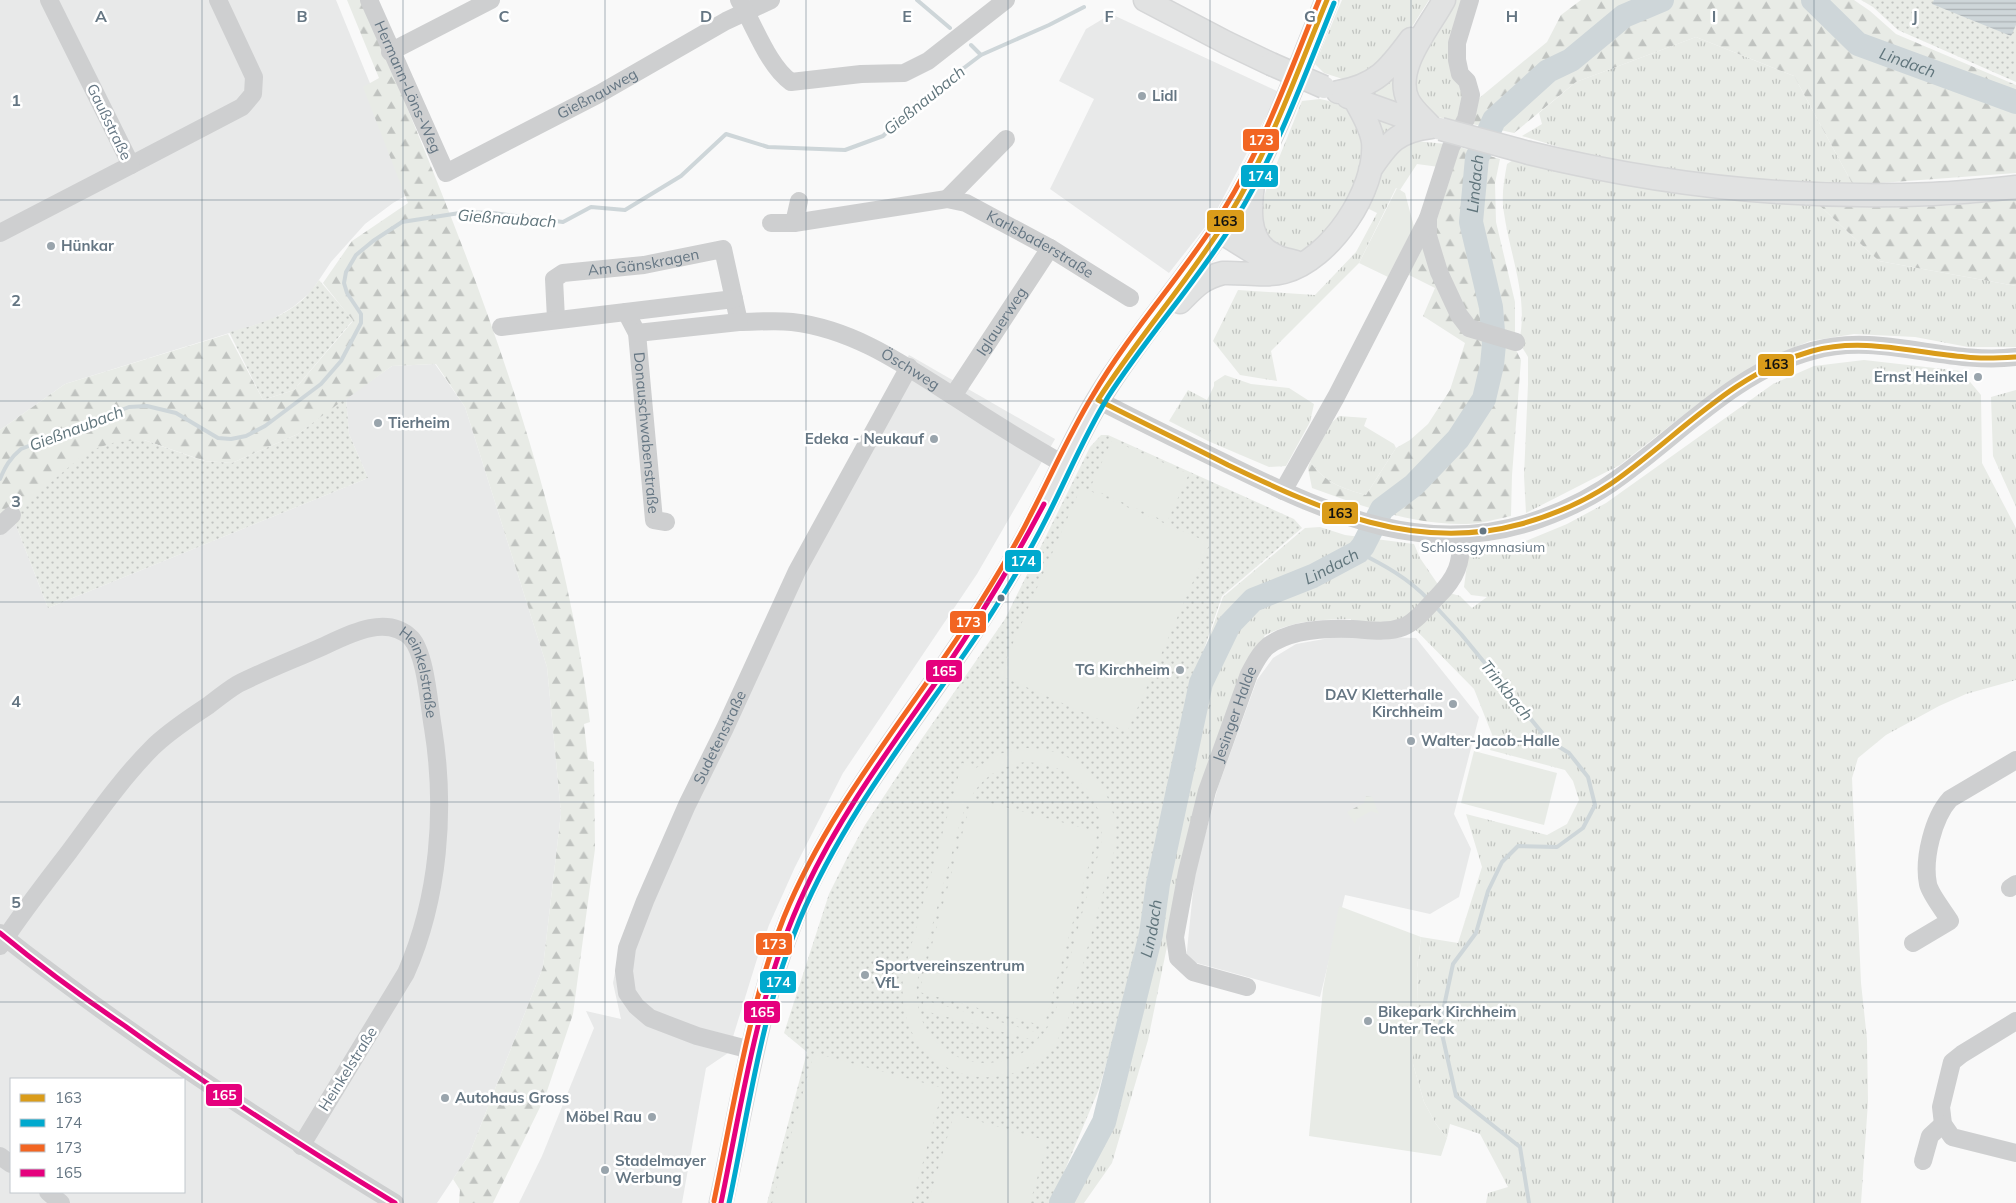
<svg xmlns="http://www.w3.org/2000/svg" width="2016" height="1203" font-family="Mulish,sans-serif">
  <defs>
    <pattern id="grass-tufts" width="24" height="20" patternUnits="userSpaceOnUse" patternTransform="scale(1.25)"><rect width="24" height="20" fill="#e8ebe6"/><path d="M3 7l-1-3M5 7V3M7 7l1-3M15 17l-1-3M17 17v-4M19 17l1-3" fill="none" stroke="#c0c3c0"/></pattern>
    <pattern id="forest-firs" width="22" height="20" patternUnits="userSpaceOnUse" patternTransform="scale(1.25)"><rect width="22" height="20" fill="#e8ebe6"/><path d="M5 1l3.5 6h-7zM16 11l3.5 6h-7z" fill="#c0c3c0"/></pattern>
    <pattern id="park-dots" width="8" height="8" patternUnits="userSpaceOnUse" patternTransform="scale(1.25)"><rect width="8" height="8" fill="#e8ebe6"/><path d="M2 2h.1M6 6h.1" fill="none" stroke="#c0c3c0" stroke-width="1.8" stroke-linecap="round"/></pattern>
    <pattern id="water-rules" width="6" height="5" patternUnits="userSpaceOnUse" patternTransform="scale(1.25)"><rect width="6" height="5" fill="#ced6d9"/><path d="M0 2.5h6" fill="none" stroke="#abb2b5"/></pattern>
  </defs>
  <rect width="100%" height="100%" fill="#f9f9f9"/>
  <path fill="#e8e9e9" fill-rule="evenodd" d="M0,0H336L414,191L393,203L365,224L331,262L311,292L293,307L271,320L65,384L0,430Z
    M1111,14L1279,92L1213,217L1169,273L1050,189L1094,99L1059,81L1086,29Z
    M909,355L1055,439L977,574L843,773L795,867L769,925L757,959L728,1053L706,1068L682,1203H519L542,1156L594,1028L586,1011L621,1019L613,983L618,957L789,577Z
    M435,364L465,407L547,667L561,813L543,967L469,1155L437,1203H0V526L12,515L48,608L368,478L349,434L346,398L392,366ZM11,1079H184V1192H11Z
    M1341,636L1416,638L1479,717L1454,814L1471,849L1459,897L1430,914L1345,895L1320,997L1186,960L1195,872L1218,787L1257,680L1273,658L1296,644Z"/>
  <path fill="url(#grass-tufts)" d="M1342,0H1429L1401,44L1379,67L1349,81L1324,73L1315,64Z
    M1450,0H1466L1453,42L1466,94L1459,121L1437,117L1426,108L1413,91L1414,67Z
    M1696,37L1794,76L1853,185L1703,176L1599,159L1522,136L1542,124L1539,113L1576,82Z
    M1403,60L1408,111L1361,93Z
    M1320,99C1353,106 1354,116 1366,144L1350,201L1321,241L1295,255L1273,249L1259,218L1266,190L1302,101Z
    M1368,114L1404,127L1383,141Z
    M1415,141L1447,144L1439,167L1417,164L1400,190L1396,188L1359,263L1271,351L1277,381L1240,375L1213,341L1238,290L1315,295L1356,252L1377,213L1365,207L1386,160Z
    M1513,160L1618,183L1708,197L1819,205L1879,261L2016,286V347H1968L1915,337L1854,334L1810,341L1763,360L1695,406L1620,465L1526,513L1524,476L1528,384V357L1519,342C1529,298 1510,256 1504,213C1501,196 1504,181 1507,164Z
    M1864,360L1961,371L1981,395L1982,463L2016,528V680L1966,694L1939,706L1886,735L1858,758L1852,778L1861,983L1867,1039L1868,1102L1861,1203H1486L1488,1193L1508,1187L1480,1134L1450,1124L1447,1138L1436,1124L1424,1102L1413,1064V1034L1418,1003L1417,968L1421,937L1458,943L1482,867L1466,814L1547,835L1567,824L1579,800L1573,781L1565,770L1490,750L1493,737L1474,689L1406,620L1391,624H1351V619C1316,620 1295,620 1264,636L1266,640L1174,912L1148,1040L1112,1163L1084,1203H1053L1086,1138L1109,1077L1134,982L1157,854L1193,684L1223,597L1305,528L1320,527L1345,535L1414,544L1420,558L1437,583L1453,594L1460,596L1472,608L1487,597L1471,595L1464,587L1468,557L1473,553L1516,545L1567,524L1606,503L1773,384L1814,366Z
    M1225,375L1251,384L1289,388L1314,404L1310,422L1286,466L1269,467L1208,441L1169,421L1188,390L1207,400L1214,386V382Z
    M2016,390V507L1993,456L1991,397Z
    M1339,416L1367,418L1364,426L1394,444L1396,448L1366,495C1341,488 1326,483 1310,462L1328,426Z"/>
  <path fill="url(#forest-firs)" d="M347,0H362C460,232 559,470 590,722L584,724L588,760L594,762L595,849L573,1014L545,1097L493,1203H459L460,1190L453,1179L469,1155L543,967L561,813L547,667L465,407L436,364L392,366L298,434L232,463L205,461L144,440L0,526V430L65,384L228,334L263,400L294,390L353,321L323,283L352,241L408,203L363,87L379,78Z
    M1581,0H1854L1870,11L1896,34L2016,85V173L1853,185L1794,76L1696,37L1576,82L1514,133L1472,124L1478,99L1547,42L1561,15Z
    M1459,147L1500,159L1495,183L1496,222L1515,302V348L1521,360L1512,475L1511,516C1497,519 1480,524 1466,524C1412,525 1362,506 1312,488L1308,468L1310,462C1326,483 1341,488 1366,495L1396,448L1410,440L1428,424L1450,390L1465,343L1423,316L1435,288L1405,273Z
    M2016,198V286L1879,261L1819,205C1885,208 1951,209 2016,198Z
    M1366,796L1372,797L1379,814L1371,811L1357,819L1355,824L1347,812L1364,803Z"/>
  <path fill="url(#park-dots)" d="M1861,0H2016V82L1898,30L1873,7Z
    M319,280L353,320L294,390L263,400L229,332C267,322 297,314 319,280Z
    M346,398L349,434L368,478L48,608L12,515L88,451L116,442L144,440L204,461L232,463L298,434Z
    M1101,435H1108L1294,519L1302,528L1222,596L1192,685L1130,980L1099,1089L1051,1203H767L807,1052L784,1033L829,894L849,854L865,825L921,740L1005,619L1090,447Z"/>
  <path fill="#e8ebe6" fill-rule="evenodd" d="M1397,188L1405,193L1414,227L1388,277L1359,263Z
    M1112,440L1189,474L1167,522L1090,488Z
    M1081,487L1210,543L1127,732L999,675Z
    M1026,748C1082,748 1122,792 1115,848C1106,883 1096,918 1086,953C1077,985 1073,1023 1051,1048C1017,1089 950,1086 919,1044C904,1024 901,999 903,975L962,763L976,768L999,754ZM1026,762C1073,764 1107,795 1101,844L1056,1009C1026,1096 909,1071 917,982L960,823C971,788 989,767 1026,762Z
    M1474,751L1557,773L1544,825L1461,803Z
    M972,798L1098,832L1044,1026L919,992Z
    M1339,906L1421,937L1417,968L1418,1003L1413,1034V1064L1424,1102L1436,1124L1447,1138L1441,1156L1309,1136L1323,989Z
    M924,1000L1039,1033L1037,1041L921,1010Z
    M814,1053L943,1088L912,1203H772Z
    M954,1114L1048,1141L1030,1203H928Z"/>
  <path fill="url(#water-rules)" d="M1934,0H2016V25L2011,36L1932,4Z"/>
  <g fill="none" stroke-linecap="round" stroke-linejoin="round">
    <path stroke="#ced6d9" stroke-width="4" d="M917,0L950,28
      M971,45L981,55
      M0,479C5,467 10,458 21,449L129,407L147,406L176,413L218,438L231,439L246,436L265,426L321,384L341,361L361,323V314L347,293L344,283L346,272L356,255L373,241L402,222L466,212L493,213L563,222L591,207L625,210L681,176L726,134L768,147L845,150L883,136L911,108L981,55L1049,25L1084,7
      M1358,552C1384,565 1408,578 1429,600
      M1435,606L1461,634L1548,740L1569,753L1588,777L1595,805L1583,828L1557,847L1518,846L1502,862L1488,891L1476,933L1453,964L1440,1025L1456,1096L1520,1147L1529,1203"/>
    <g stroke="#ced6d9" stroke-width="24">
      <path id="s1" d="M1813,0L1858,44L2016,102"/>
      <path id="s2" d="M1061,1203L1104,1122L1151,934L1158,884L1201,683L1229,625L1253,600L1313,576L1358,552L1363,546L1382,509L1414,485L1458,439L1484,399L1492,365L1494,344L1491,307L1471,222L1477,158L1494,120L1548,71L1571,60L1624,16L1662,0"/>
    </g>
    <g stroke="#d5d6d7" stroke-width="25">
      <path id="major" d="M1145,0L1227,43L1271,64
        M1338,92C1376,86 1389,69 1411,39
        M1348,97L1429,126
        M1431,127C1423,118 1413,110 1408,100C1393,68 1430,27 1444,0
        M1529,153C1660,185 1798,200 1933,194C1960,193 1988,190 2016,187
        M1370,170C1388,143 1397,131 1431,127
        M1254,178C1250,204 1245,242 1274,255C1281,259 1289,260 1296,262
        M1219,231L1269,262
        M1180,302C1194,288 1202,278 1223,273C1242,272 1265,277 1284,272C1330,260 1377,190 1373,142C1371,127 1362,113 1355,100
        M721,1203C742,1107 755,1010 792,918C839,804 922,710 987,606C1002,583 1016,559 1029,535C1054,489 1073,440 1101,395C1139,333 1189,279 1228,217C1271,150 1297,73 1327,0"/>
    </g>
    <g stroke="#cecfd0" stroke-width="18">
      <path id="s3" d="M369,0L446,173L599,94L726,21L771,0"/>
      <path d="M739,0C754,24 768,66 791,82L861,74L904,73L928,61L1006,0"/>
      <path d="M390,52L491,0"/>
      <path d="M131,165L242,107L253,94L254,77L218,0"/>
      <path d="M947,199L1006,139"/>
      <path d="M1428,218V236L1439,272L1459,315L1469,328L1516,342"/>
      <path id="s4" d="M771,223H794L947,199L966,203L1050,248L1130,298"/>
      <path d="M794,223L799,201"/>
      <path d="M0,233L131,165L49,0"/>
      <path id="s5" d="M626,312L637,333L654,520L666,522"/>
      <path id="s6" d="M556,319L554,279L563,273L644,265L723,249L739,322C756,322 775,320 792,322C853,329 903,364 953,396C989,420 1026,443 1063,464"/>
      <path d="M501,327L734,299"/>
      <path d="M637,333L739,322"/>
      <path id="s7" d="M953,396L1050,248"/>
      <path d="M1098,400C1142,423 1188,445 1233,467C1333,516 1428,559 1540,519C1568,509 1596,495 1620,477C1681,433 1737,371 1812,351C1880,331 1947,366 2016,357"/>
      <path d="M1283,491L1336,397L1428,218L1451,147L1466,119L1471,95L1467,81L1460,74L1457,60V43L1470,0"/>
      <path d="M0,526L12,515"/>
      <path d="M2010,888L2016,884"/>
      <path d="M0,933C21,951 44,967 66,984C172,1063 282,1134 395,1203"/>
      <path d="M1913,943L1950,921C1944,911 1930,894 1928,884C1923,859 1933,818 1950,799L2016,760"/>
      <path id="s8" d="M0,946C21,914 45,883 69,852C95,817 121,779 152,748C169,731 190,718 209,705C218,698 228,690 238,684C266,670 295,659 324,646C349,634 387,614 411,638C426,654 429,706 433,728C446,809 439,898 406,973L301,1146"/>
      <path id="s9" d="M1247,987L1193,972L1178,958L1175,937L1187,872L1207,791L1249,674C1254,665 1259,653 1268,646C1291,629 1326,628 1353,629C1370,630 1387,633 1403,627C1416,622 1427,607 1437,597C1457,577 1462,563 1461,535"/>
      <path d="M2016,1021L1962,1054L1952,1062L1941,1107L1943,1124L1952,1137L2016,1153"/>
      <path id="s10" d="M751,1050L697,1036L650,1018L636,1006L627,993L624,971L627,948L645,901L687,805L725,728L797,571L909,367"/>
      <path d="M0,1156L11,1164"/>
      <path d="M1923,1161L1930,1136L1943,1124"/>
      <path d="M48,1192L61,1203"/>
    </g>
    <use href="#major" stroke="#e1e2e2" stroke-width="22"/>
    <g stroke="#d5d6d7" stroke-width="25" stroke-linecap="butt">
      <path id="major-bridge" d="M1271,64L1324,87
        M1441,129L1529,153"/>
    </g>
    <use href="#major-bridge" stroke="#e1e2e2" stroke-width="22"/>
    <g stroke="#fff" stroke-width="9">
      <path id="bus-1" d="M1327,0C1297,72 1271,147 1230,214C1190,279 1139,336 1098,400C1141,422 1185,443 1228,465C1322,510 1415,553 1521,524C1553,515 1584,502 1612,483C1677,438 1732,373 1812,351C1863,337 1914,353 1966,357C1983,359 1999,358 2016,357"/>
    </g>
    <g stroke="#fff" stroke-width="9">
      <path id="bus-2" d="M729,1203C749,1108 762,1009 800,919C846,810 923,718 988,619C1009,586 1029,553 1046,519C1067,478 1084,436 1108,397C1147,336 1197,282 1235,220C1277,152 1304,77 1334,3"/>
    </g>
    <g stroke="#fff" stroke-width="9">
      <path id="bus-3" d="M714,1201C734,1106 748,1008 784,917C828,809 905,719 968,622C990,587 1012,553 1030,516C1051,476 1069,434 1093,395C1131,330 1183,275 1223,211C1264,145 1290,72 1319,0"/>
    </g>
    <g stroke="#fff" stroke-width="9">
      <path id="bus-4" d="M0,933C40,966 82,997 125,1026C212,1089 303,1147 395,1203
        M721,1203C743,1097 758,989 805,890C841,813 893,744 941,675C978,620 1013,563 1044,504"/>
    </g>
    <use href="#bus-1" stroke="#da9c1a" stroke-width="5"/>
    <use href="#bus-2" stroke="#00a9ce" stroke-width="5"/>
    <use href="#bus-3" stroke="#f26522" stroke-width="5"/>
    <use href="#bus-4" stroke="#e5007d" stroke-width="5"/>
  </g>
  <path fill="none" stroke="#657683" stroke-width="1" stroke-opacity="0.55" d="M202,0V1203M403,0V1203M605,0V1203M806,0V1203M1008,0V1203M1210,0V1203M1411,0V1203M1613,0V1203M1814,0V1203M0,200H2016M0,401H2016M0,602H2016M0,802H2016M0,1002H2016"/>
  <g fill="#99a4ac" stroke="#fff" stroke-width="2">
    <circle cx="1142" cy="96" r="5"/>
    <circle cx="51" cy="246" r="5"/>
    <circle cx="1978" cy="377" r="5"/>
    <circle cx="378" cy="423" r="5"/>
    <circle cx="934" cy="439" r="5"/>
    <circle cx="1180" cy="670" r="5"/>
    <circle cx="1453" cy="704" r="5"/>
    <circle cx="1411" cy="741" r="5"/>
    <circle cx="865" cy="975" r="5"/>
    <circle cx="1368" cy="1021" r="5"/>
    <circle cx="445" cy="1098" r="5"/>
    <circle cx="652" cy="1117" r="5"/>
    <circle cx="605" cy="1170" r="5"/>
  </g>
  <g fill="#657683" stroke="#fff" stroke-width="2">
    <circle cx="1483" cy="531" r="4.5"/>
    <circle cx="1001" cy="598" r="4.5"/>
  </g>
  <g text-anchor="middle" stroke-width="5" stroke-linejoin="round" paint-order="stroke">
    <g font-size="14" fill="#657683" stroke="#fff">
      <text x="1483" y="552">Schlossgymnasium</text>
    </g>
    <g font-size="15" fill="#657683" stroke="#fff">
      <text dy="5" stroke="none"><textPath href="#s3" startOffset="95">Hermann-Löns-Weg</textPath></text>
      <text dy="5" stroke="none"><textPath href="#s3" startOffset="360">Gießnauweg</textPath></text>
      <text transform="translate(109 122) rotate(64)" y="5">Gaußstraße</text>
      <text dy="5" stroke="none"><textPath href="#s4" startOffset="282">Karlsbaderstraße</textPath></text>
      <text dy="5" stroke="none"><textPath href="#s6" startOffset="132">Am Gänskragen</textPath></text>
      <text dy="5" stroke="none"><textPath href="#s7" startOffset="89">Iglauerweg</textPath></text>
      <text dy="5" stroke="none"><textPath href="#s6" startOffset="469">Öschweg</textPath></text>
      <text dy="5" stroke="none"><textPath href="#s5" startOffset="124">Donauschwabenstraße</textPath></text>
      <text dy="5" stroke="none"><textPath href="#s8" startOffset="580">Heinkelstraße</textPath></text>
      <text dy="5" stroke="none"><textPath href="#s9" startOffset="329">Jesinger Halde</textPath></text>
      <text dy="5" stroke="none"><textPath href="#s10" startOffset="416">Sudetenstraße</textPath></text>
      <text transform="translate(348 1069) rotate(-58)" y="5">Heinkelstraße</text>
    </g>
    <g font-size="15" font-weight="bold" fill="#657683" stroke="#fff" text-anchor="start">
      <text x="1152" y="101">Lidl</text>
      <text x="61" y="251">Hünkar</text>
      <text x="1968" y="382" text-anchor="end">Ernst Heinkel</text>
      <text x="388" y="428">Tierheim</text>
      <text x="924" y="444" text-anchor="end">Edeka - Neukauf</text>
      <text x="1170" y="675" text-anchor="end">TG Kirchheim</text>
      <text x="1443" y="700" text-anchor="end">DAV Kletterhalle<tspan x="1443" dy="17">Kirchheim</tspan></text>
      <text x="1421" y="746">Walter-Jacob-Halle</text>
      <text x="875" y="971">Sportvereinszentrum<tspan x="875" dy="17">VfL</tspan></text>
      <text x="1378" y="1017">Bikepark Kirchheim<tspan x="1378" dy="17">Unter Teck</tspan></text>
      <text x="455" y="1103">Autohaus Gross</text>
      <text x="642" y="1122" text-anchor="end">Möbel Rau</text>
      <text x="615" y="1166">Stadelmayer<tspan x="615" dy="17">Werbung</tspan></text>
    </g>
    <g font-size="16" font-style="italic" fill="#60757c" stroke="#fff">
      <text dy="6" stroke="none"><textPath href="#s1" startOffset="116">Lindach</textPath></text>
      <text transform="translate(924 100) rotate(-39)" y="6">Gießnaubach</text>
      <text dy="6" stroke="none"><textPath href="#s2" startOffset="1176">Lindach</textPath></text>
      <text transform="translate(507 218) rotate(4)" y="6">Gießnaubach</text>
      <text transform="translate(76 428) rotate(-21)" y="6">Gießnaubach</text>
      <text dy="6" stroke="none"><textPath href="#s2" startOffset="726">Lindach</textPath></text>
      <text transform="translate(1507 690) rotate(51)" y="6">Trinkbach</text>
      <text dy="6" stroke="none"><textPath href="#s2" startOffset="291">Lindach</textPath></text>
    </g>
  </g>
  <g font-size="16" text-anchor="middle" font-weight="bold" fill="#657683" stroke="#fff" stroke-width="5" stroke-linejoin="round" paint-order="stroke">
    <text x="101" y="22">A</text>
    <text x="302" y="22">B</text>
    <text x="504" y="22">C</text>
    <text x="706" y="22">D</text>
    <text x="907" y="22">E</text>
    <text x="1109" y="22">F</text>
    <text x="1310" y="22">G</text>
    <text x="1512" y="22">H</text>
    <text x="1714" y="22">I</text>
    <text x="1915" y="22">J</text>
    <text x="16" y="106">1</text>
    <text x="16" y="306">2</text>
    <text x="16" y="507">3</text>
    <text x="16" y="707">4</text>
    <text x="16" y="908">5</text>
  </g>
  <g stroke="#fff" stroke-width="2">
    <rect x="1242" y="128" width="38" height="24" rx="5" fill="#f26522"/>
    <rect x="1240" y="164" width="39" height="24" rx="5" fill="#00a9ce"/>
    <rect x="1206" y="209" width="39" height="24" rx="5" fill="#da9c1a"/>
    <rect x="1757" y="353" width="38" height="24" rx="5" fill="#da9c1a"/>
    <rect x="1321" y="501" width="38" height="24" rx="5" fill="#da9c1a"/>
    <rect x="1004" y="549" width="38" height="24" rx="5" fill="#00a9ce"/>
    <rect x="949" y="610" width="38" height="24" rx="5" fill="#f26522"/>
    <rect x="925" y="659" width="38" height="24" rx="5" fill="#e5007d"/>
    <rect x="755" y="932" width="38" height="24" rx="5" fill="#f26522"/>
    <rect x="759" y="970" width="38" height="24" rx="5" fill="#00a9ce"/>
    <rect x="743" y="1000" width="38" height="24" rx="5" fill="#e5007d"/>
    <rect x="205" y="1083" width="38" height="24" rx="5" fill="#e5007d"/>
  </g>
  <g font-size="14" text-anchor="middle" font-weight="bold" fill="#fff">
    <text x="1261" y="145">173</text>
    <text x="1260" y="181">174</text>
    <text x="1023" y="566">174</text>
    <text x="968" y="627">173</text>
    <text x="944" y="676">165</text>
    <text x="774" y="949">173</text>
    <text x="778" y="987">174</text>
    <text x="762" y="1017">165</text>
    <text x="224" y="1100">165</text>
  </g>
  <g font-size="14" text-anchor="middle" font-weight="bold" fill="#111">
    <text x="1225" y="226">163</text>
    <text x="1776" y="369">163</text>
    <text x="1340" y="518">163</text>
  </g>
  <rect x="10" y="1078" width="175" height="115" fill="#ffffff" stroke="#c1c8cd"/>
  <rect x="20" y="1094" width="25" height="8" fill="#da9c1a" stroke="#c1c8cd"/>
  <text x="55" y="1103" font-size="15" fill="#657683">163</text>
  <rect x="20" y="1119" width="25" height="8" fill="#00a9ce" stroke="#c1c8cd"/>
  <text x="55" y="1128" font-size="15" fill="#657683">174</text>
  <rect x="20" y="1144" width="25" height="8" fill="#f26522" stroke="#c1c8cd"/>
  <text x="55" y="1153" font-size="15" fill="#657683">173</text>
  <rect x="20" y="1169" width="25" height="8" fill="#e5007d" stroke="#c1c8cd"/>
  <text x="55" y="1178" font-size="15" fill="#657683">165</text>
</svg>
